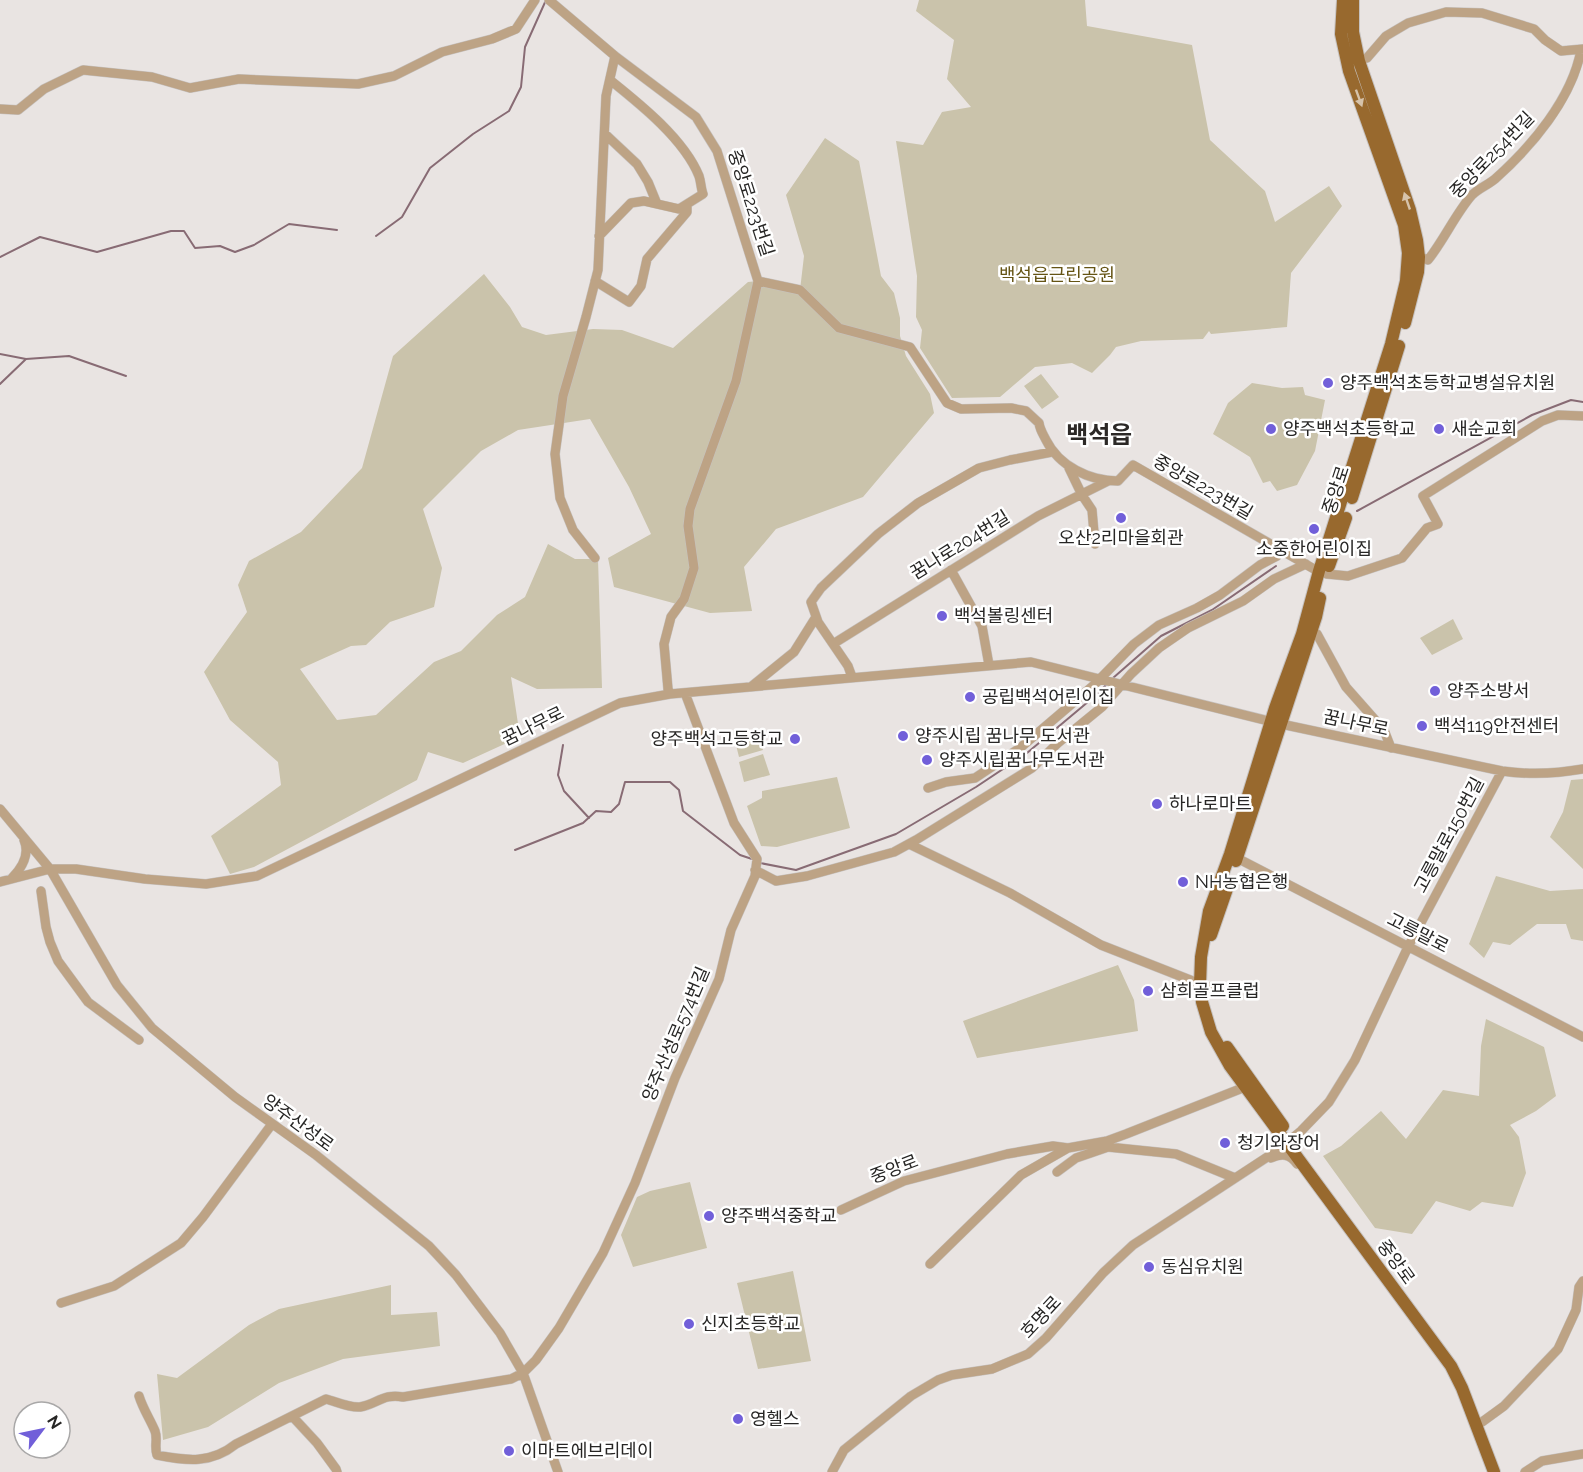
<svg xmlns="http://www.w3.org/2000/svg" width="1583" height="1472" font-family="Raleway,'Noto Sans KR',sans-serif">
  <rect width="100%" height="100%" fill="#e9e4e2"/>
  <path fill="#cac3ab" d="M919,0H1085L1087,26L1192,45L1210,140L1265,191L1275,222L1329,186L1342,206L1291,273L1287,327L1211,334L1209,331L1203,339L1141,341L1116,347L1110,355L1092,373L1072,363L1035,367L1000,397L952,398L920,348L922,330L916,317L917,276L896,141L923,145L942,112L971,107L947,79L954,40L916,11Z
    M825,138L859,161L881,276L894,293L900,318V336L906,356L930,394L934,413L863,497L776,529L744,567L752,611L710,613L614,587L608,558L651,534L629,487L590,419L518,430L481,451L423,509L442,568L434,607L390,622L366,645L351,646L300,669L337,720L376,715L434,662L461,651L497,615L525,597L548,544L575,559H598L602,688L537,689L511,677L520,737L463,763L428,752L417,780L254,867L230,874L211,836L281,785L278,762L230,720L204,672L247,612L238,585L249,561L301,532L362,468L393,356L484,274L510,307L522,327L546,335L593,329L622,330L673,348L748,282L758,281L800,290L804,256L786,195Z
    M1041,374L1059,397L1042,409L1024,386Z
    M1252,383L1282,388L1303,387L1305,395L1325,400L1315,451L1297,485L1277,491L1270,481L1263,483L1250,457L1213,434L1228,403Z
    M1453,619L1463,639L1432,655L1420,638Z
    M757,731L763,750L739,757L734,737Z
    M763,754L770,775L744,782L739,762Z
    M837,777L850,828L777,847L761,846L747,806L762,798V791Z
    M1583,779V869L1550,837L1563,812L1571,780Z
    M1496,876L1550,891L1583,889V941L1571,939L1566,924H1537L1510,945L1493,942L1484,958L1469,944Z
    M1118,965L1134,1000L1138,1031L977,1058L963,1021Z
    M1486,1019L1544,1047L1556,1096L1536,1111L1510,1125L1519,1137L1526,1173L1513,1207L1482,1202L1470,1211L1436,1201L1412,1234L1375,1228L1323,1156L1341,1146L1381,1111L1406,1139L1443,1090L1479,1096L1481,1046Z
    M690,1182L707,1248L633,1267L621,1235L637,1197L650,1191Z
    M793,1271L811,1361L758,1369L737,1283Z
    M391,1285V1315L437,1312L440,1346L343,1359L279,1383L208,1427L163,1440L157,1374L177,1378L249,1325L279,1309Z"/>
  <g fill="none" stroke-linecap="round" stroke-linejoin="round">
    <path stroke="#886b74" stroke-width="2" d="M376,236L402,217L430,168L473,134L509,111L521,87L525,47L546,0
      M0,257L40,237L97,252L171,231H184L195,248L220,246L235,252L254,245L289,224L337,230
      M0,354L26,359
      M0,384L26,359L69,356L126,376
      M1357,511L1532,415L1571,400L1583,402
      M1113,678L1161,636L1212,610L1276,566
      M563,745L558,775L564,791L589,818
      M515,850L583,823L596,811L611,812L619,804L625,782H670L679,790L683,811L740,855L752,859
      M760,863L796,870L896,834L976,787L1027,753L1095,696L1107,684"/>
    <g stroke="#c6c2c0" stroke-width="10">
      <path id="minor" d="M549,0L615,56L696,117L717,151L758,281L800,290L839,328L910,347L947,403L961,409L1011,408L1026,411L1039,423C1040,430 1043,434 1046,440C1059,466 1089,481 1118,481L1133,465L1314,569L1327,574L1348,576L1402,558L1427,528L1438,524L1423,496L1542,421L1558,415L1583,416
        M1353,62L1367,58L1386,36L1408,23L1446,12L1482,13L1534,29L1545,40L1561,51L1583,49
        M0,109L18,110L44,89L83,70L152,77L190,88L239,79L358,84L394,76L442,52L492,39L516,29L535,0
        M605,134L637,164L648,182L657,204
        M599,236L631,203L644,201L679,209L703,194C701,189 701,182 699,176C684,139 640,104 610,80
        M1414,255L1428,260C1444,240 1456,213 1472,195C1479,188 1488,185 1495,179C1531,147 1572,99 1581,50
        M595,281L629,302L641,286L647,259L687,212V205
        M1069,468L1082,495L1092,510L1095,544
        M595,558L573,530L560,498L555,454L563,396L586,317L598,270L606,96L615,56
        M951,570L982,626L989,665
        M1311,631L1317,634L1346,687L1384,730L1391,748
        M833,644L1038,516L1108,481
        M852,677L848,666L818,622L811,602L821,588L878,534L918,503L979,468L1010,460L1052,452
        M752,686L794,652L816,617
        M670,694L668,689L664,644L671,617L684,599L694,568L688,526L690,509L736,381L758,281
        M928,788L946,782L975,778L1020,748L1094,685L1134,644L1159,625L1197,608L1220,595L1260,565L1277,556L1279,550
        M0,809L50,869L117,985L152,1028L235,1097L316,1155L429,1246L456,1275L500,1333L523,1373L558,1472
        M909,844L1010,893L1101,945L1208,987
        M1237,858L1583,1037
        M755,870L776,881L807,876L894,852L916,840L1032,768L1058,743L1102,707L1131,674L1159,648L1188,628L1243,601L1274,579L1306,564
        M12,878C22,868 30,854 24,840
        M0,882L50,869H76L145,879L206,884L257,876L620,703L670,694L1031,662L1281,724L1502,771C1530,775 1555,774 1583,769
        M41,891L46,927L50,942L58,961L88,1002L139,1040
        M1271,1158C1282,1153 1290,1154 1297,1164
        M1057,1172L1076,1158L1108,1147L1176,1154L1235,1178
        M841,1210L904,1181L1007,1154L1053,1146L1068,1148
        M930,1264L1021,1175L1068,1148L1107,1141L1126,1134L1240,1089L1250,1083
        M61,1303L114,1286L181,1243L203,1217L272,1124
        M139,1396C143,1409 150,1419 155,1431C158,1439 154,1446 157,1455C187,1461 211,1464 236,1444L292,1416
        M1482,1422L1504,1406L1558,1349L1576,1310L1579,1287L1583,1281
        M337,1472L336,1469L317,1443L292,1416L326,1399C337,1402 349,1408 360,1407C377,1404 384,1393 403,1397L511,1379L523,1373L536,1360L559,1328L603,1253L635,1183L675,1078L719,979L731,930L755,876L757,859L734,823L685,693
        M832,1472L844,1450L911,1396L938,1380L952,1375L992,1369L1028,1354L1046,1338L1103,1273L1133,1245L1278,1150L1301,1131L1329,1102L1355,1060L1408,947L1502,771
        M1525,1472L1542,1461L1583,1454"/>
    </g>
    <g stroke="#c6c2c0" stroke-width="14">
      <path id="major" d="M1343,0L1341,34L1349,71L1404,225L1408,253L1406,281L1391,344L1319,571L1302,634L1275,708L1230,854L1209,911L1201,957L1200,985L1202,1002L1211,1032L1230,1066L1451,1366L1462,1388L1494,1472
        M1353,0V32L1359,61L1410,210L1417,240L1419,257L1418,272L1405,323
        M1352,498L1399,346
        M1329,566L1346,518
        M1236,861L1316,617L1320,598
        M1211,935L1228,886
        M1227,1047L1283,1126"/>
    </g>
    <use href="#minor" stroke="#bda385" stroke-width="9"/>
    <use href="#major" stroke="#98692e" stroke-width="12"/>
  </g>
  <defs><path id="oneway-solid" d="M-6-.8H1V-3.2L6.5 0L1 3.2V.8H-6Z" transform="scale(1.5)"/></defs>
  <g fill="#d6c3ab">
    <use href="#oneway-solid" transform="translate(1359 98) rotate(70)"/>
    <use href="#oneway-solid" transform="translate(1407 201) rotate(-109)"/>
  </g>
  <g fill="#715fd9" stroke="#fff" stroke-width="2">
    <circle cx="1328" cy="383" r="6"/>
    <circle cx="1271" cy="429" r="6"/>
    <circle cx="1439" cy="429" r="6"/>
    <circle cx="1121" cy="518" r="6"/>
    <circle cx="1314" cy="529" r="6"/>
    <circle cx="942" cy="616" r="6"/>
    <circle cx="1435" cy="691" r="6"/>
    <circle cx="970" cy="697" r="6"/>
    <circle cx="1422" cy="726" r="6"/>
    <circle cx="903" cy="736" r="6"/>
    <circle cx="795" cy="739" r="6"/>
    <circle cx="927" cy="760" r="6"/>
    <circle cx="1157" cy="804" r="6"/>
    <circle cx="1183" cy="882" r="6"/>
    <circle cx="1148" cy="991" r="6"/>
    <circle cx="1225" cy="1143" r="6"/>
    <circle cx="709" cy="1216" r="6"/>
    <circle cx="1149" cy="1267" r="6"/>
    <circle cx="689" cy="1324" r="6"/>
    <circle cx="738" cy="1419" r="6"/>
    <circle cx="509" cy="1451" r="6"/>
  </g>
  <g text-anchor="middle" stroke-width="5" stroke-linejoin="round" paint-order="stroke">
    <g font-size="18" fill="#272625" stroke="#fff">
      <text transform="translate(1492 155) rotate(-46)" y="6">중앙로254번길</text>
      <text transform="translate(751 203) rotate(72)" y="6">중앙로223번길</text>
      <text transform="translate(1203 487) rotate(30)" y="6">중앙로223번길</text>
      <text transform="translate(1336 490) rotate(-72)" y="6">중앙로</text>
      <text transform="translate(960 545) rotate(-32)" y="6">꿈나로204번길</text>
      <text transform="translate(1356 723) rotate(12)" y="6">꿈나무로</text>
      <text transform="translate(533 726) rotate(-26)" y="6">꿈나무로</text>
      <text transform="translate(1449 835) rotate(-62)" y="6">고릉말로150번길</text>
      <text transform="translate(1418 933) rotate(27)" y="6">고릉말로</text>
      <text transform="translate(676 1034) rotate(-67)" y="6">양주산성로574번길</text>
      <text transform="translate(298 1123) rotate(36)" y="6">양주산성로</text>
      <text transform="translate(894 1169) rotate(-21)" y="6">중앙로</text>
      <text transform="translate(1396 1262) rotate(54)" y="6">중앙로</text>
      <text transform="translate(1041 1317) rotate(-47)" y="6">호명로</text>
    </g>
    <g font-size="18" fill="#655414" stroke="#fff">
      <text x="1057" y="281">백석읍근린공원</text>
    </g>
    <g font-size="18" fill="#272625" stroke="#fff" text-anchor="start">
      <text x="1340" y="389">양주백석초등학교병설유치원</text>
      <text x="1283" y="435">양주백석초등학교</text>
      <text x="1451" y="435">새순교회</text>
      <text x="1121" y="544" text-anchor="middle">오산2리마을회관</text>
      <text x="1314" y="555" text-anchor="middle">소중한어린이집</text>
      <text x="954" y="622">백석볼링센터</text>
      <text x="1447" y="697">양주소방서</text>
      <text x="982" y="703">공립백석어린이집</text>
      <text x="1434" y="732">백석119안전센터</text>
      <text x="915" y="742">양주시립 꿈나무 도서관</text>
      <text x="783" y="745" text-anchor="end">양주백석고등학교</text>
      <text x="939" y="766">양주시립꿈나무도서관</text>
      <text x="1169" y="810">하나로마트</text>
      <text x="1195" y="888">NH농협은행</text>
      <text x="1160" y="997">삼희골프클럽</text>
      <text x="1237" y="1149">청기와장어</text>
      <text x="721" y="1222">양주백석중학교</text>
      <text x="1161" y="1273">동심유치원</text>
      <text x="701" y="1330">신지초등학교</text>
      <text x="750" y="1425">영헬스</text>
      <text x="521" y="1457">이마트에브리데이</text>
    </g>
    <g font-size="24" font-weight="bold" fill="#2c2927" stroke="#fff">
      <text x="1099" y="443">백석읍</text>
    </g>
  </g>
  <g transform="translate(42 1430) rotate(58)"><circle r="28" fill="#ffffff" stroke="#a9a8a8" stroke-width="1.5"/>
  <path d="M0-4.5L10 22L0 15L-10 22Z" fill="#715fd9"/>
  <text y="-9" font-size="16" font-weight="bold" text-anchor="middle" fill="#272625">N</text>
  </g>
</svg>
